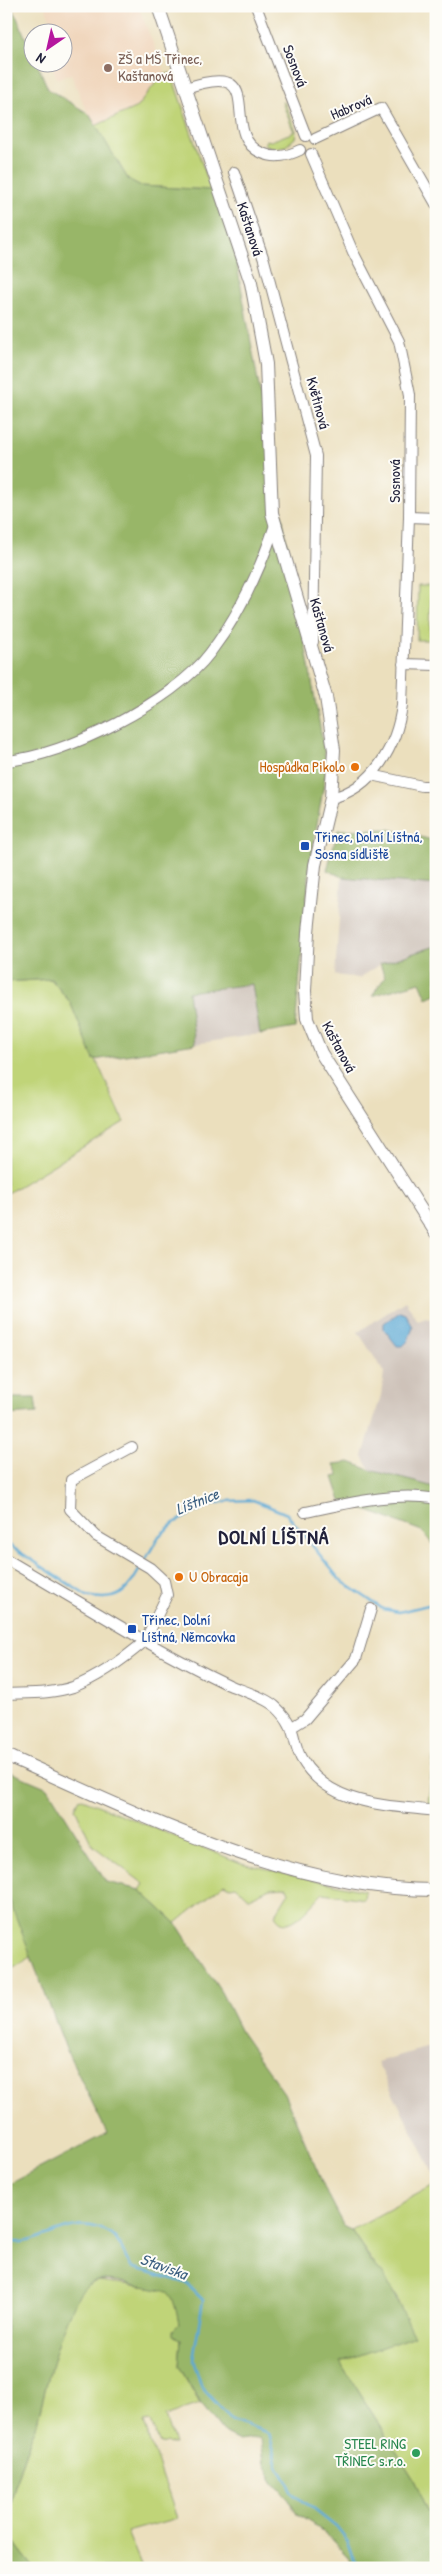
<svg xmlns="http://www.w3.org/2000/svg" width="442" height="2574" font-family="'Patrick Hand',sans-serif">
  <rect width="100%" height="100%" fill="#fdfcf7"/>
  <filter id="ink" filterUnits="userSpaceOnUse"><feTurbulence type="fractalNoise" baseFrequency=".02" numOctaves="2"/><feDisplacementMap in="SourceGraphic" scale="10" xChannelSelector="R" yChannelSelector="G"/><feConvolveMatrix kernelMatrix="1 2 1 2 8 2 1 2 1" color-interpolation-filters="sRGB"/></filter>
  <filter id="wash" filterUnits="userSpaceOnUse"><feTurbulence type="fractalNoise" baseFrequency=".0096" numOctaves="4" result="noise"/><feDisplacementMap in="SourceGraphic" scale="20" xChannelSelector="R" yChannelSelector="G"/><feGaussianBlur stdDeviation="1.12" result="paint"/><feColorMatrix in="noise" values="0 0 0 0 0 0 0 0 0 0 0 0 0 0 0 0 0 1.4 0 .05"/><feComposite in="paint" operator="in"/></filter>
  <g filter="url(#wash)">
    <rect width="100%" height="100%" fill="#ebdfbd"/>
    <path fill="#f0d6bc" d="M45,6H138L166,75L161,76L137,107L95,126L83,103L71,74L57,79L51,63L62,62V32H47L54,29Z"/>
    <path fill="#cec2b9" d="M342,877L436,885L434,947L380,964L359,978L335,975Z
      M253,984L260,1034L195,1044L187,993Z
      M405,1301L418,1321L426,1318L436,1320L434,1487L370,1470L363,1456L381,1395L384,1372L358,1332Z
      M436,2045V2178L377,2062Z"/>
    <path fill="#c0d478" stroke="#717b5a" d="M171,73L211,190L141,186L128,179L95,126L137,107L161,76Z
      M282,102H284L296,131L295,138L286,146L275,148L265,145L266,140L271,141L294,132Z
      M418,586H431L430,640H417Z
      M51,979L70,1002L124,1122L6,1194V982Z
      M436,1733V1804L428,1803Z
      M80,1798L241,1863L365,1891L364,1899L323,1893C313,1902 288,1939 275,1915L289,1892L287,1887L270,1888L249,1898L236,1886L230,1887L224,1884L176,1923L140,1890L144,1884L92,1845L75,1808Z
      M6,1891L31,1951V1957L6,1973Z
      M436,2184V2536L430,2514L413,2478L340,2362L352,2358L399,2302C385,2277 367,2255 351,2230Z
      M98,2281L158,2288C176,2295 176,2307 179,2324L173,2330L181,2339L179,2366L200,2404L165,2416L174,2444L160,2443L150,2422L144,2423L177,2518L127,2532L142,2568H34C26,2557 11,2542 9,2528C6,2508 25,2448 35,2430C46,2390 57,2327 79,2293C83,2286 90,2283 98,2281Z"/>
    <path fill="#98b668" stroke="#5d6c52" d="M6,6H12L32,53V62L37,63L48,89L89,114L128,179L141,186L211,190L233,242L327,766L310,865L295,1028L260,1034L252,984L188,992L195,1044L94,1060L70,1002L51,979L6,982Z
      M389,829L436,841V885L342,877L327,870L338,830Z
      M436,946V994L427,998L420,982L372,996L385,977L380,964Z
      M6,1398H35L37,1413L6,1415Z
      M350,1462L370,1470L434,1487L436,1549L422,1531L341,1501L333,1477L339,1476L334,1464Z
      M6,1770L48,1788L106,1882L140,1890L176,1923L221,1992L241,2032L284,2093L329,2198L344,2227L351,2230L371,2261L384,2275L415,2336L340,2362L413,2478C431,2514 436,2528 436,2568H351L350,2559L322,2530L298,2515L289,2500L273,2482L264,2464L261,2438L239,2441L225,2434L201,2404L179,2366L181,2340L173,2335V2330L179,2324C173,2295 173,2290 142,2286C127,2284 108,2277 93,2282C65,2292 43,2401 35,2430C25,2448 6,2508 9,2528C11,2542 26,2557 34,2568H6V2186L107,2133L66,2049L6,1891Z"/>
    <path fill="#5ba9d4" stroke="#3e6688" d="M400,1312L406,1314L413,1327L408,1341L403,1346H397L384,1329V1323Z"/>
    <g fill="none" stroke-linecap="round" stroke-linejoin="round">
      <path stroke="#5ba9d4" stroke-width="2.5" d="M6,1543L87,1596C119,1603 127,1592 141,1567
        M144,1562L159,1536L174,1523L209,1505L227,1501L253,1500L287,1514L340,1580L383,1609L399,1612L436,1603
        M6,2241C41,2250 73,2208 111,2234C119,2239 126,2258 131,2267L186,2283L203,2300L193,2360L202,2388L232,2420L269,2433L278,2466L293,2493L336,2527L348,2542L357,2568"/>
    </g>
  </g>
  <g filter="url(#ink)">
    <g fill="none" stroke-linecap="round" stroke-linejoin="round">
      <g stroke="#86807c" stroke-width="12">
        <path id="minor" d="M256,6L306,136
          M186,88C273,58 216,133 262,153C275,159 288,156 300,150
          M315,139L381,108L436,204
          M311,154L353,252L399,341L410,395L409,517L402,705C397,745 374,788 331,798
          M234,172L264,260L316,456L313,642
          M409,517L436,518
          M403,664L436,665
          M6,761C66,756 174,701 210,653C239,615 260,570 275,525
          M371,775L422,786H436
          M132,1447L71,1480L70,1509L96,1536L150,1568L164,1581L167,1595L145,1641C173,1657 200,1671 229,1685C243,1691 266,1697 277,1708C297,1727 291,1738 301,1758C328,1806 387,1805 436,1811
          M305,1512C345,1504 396,1491 436,1499
          M6,1559L145,1641C124,1659 99,1677 73,1687C52,1694 27,1693 6,1694
          M292,1727L305,1719L356,1659L371,1609"/>
      </g>
      <g stroke="#86807c" stroke-width="14">
        <path id="tertiary" d="M158,6L251,283L266,364L272,513L326,697L334,750L331,798L315,865L308,932L305,991L307,1019L321,1053L436,1233
          M6,1755C138,1814 289,1890 436,1890"/>
      </g>
      <use href="#minor" stroke="#fff" stroke-width="10"/>
      <use href="#tertiary" stroke="#fff" stroke-width="12"/>
    </g>
  </g>
  <circle fill="#8d6e63" stroke="#fdfcf7" stroke-width="2" cx="108" cy="68" r="5"/>
  <g fill="#e8710a" stroke="#fdfcf7" stroke-width="2">
    <circle cx="355" cy="767" r="5"/>
    <circle cx="179" cy="1577" r="5"/>
  </g>
  <g fill="#1a4fb4" stroke="#fdfcf7" stroke-width="2">
    <rect x="300" y="841" width="10" height="10" rx="2.5"/>
    <rect x="127" y="1624" width="10" height="10" rx="2.5"/>
  </g>
  <circle fill="#2e9e5b" stroke="#fdfcf7" stroke-width="2" cx="416" cy="2453" r="5"/>
  <g text-anchor="middle" stroke-width="4" stroke-linejoin="round" paint-order="stroke">
    <g font-size="15" fill="#785e54" stroke="#fdfcf7" text-anchor="start">
      <text x="118" y="64">ZŠ a MŠ Třinec,<tspan x="118" dy="17">Kaštanová</tspan></text>
    </g>
    <g font-size="15" fill="#22223b" stroke="#fdfcf7">
      <text transform="translate(295 66) rotate(69)" y="5">Sosnová</text>
      <text transform="translate(351 107) rotate(-23)" y="5">Habrová</text>
      <text transform="translate(250 229) rotate(72)" y="5">Kaštanová</text>
      <text transform="translate(318 403) rotate(75)" y="5">Květinová</text>
      <text transform="translate(395 481) rotate(-90)" y="5">Sosnová</text>
      <text transform="translate(322 625) rotate(74)" y="5">Kaštanová</text>
      <text transform="translate(339 1047) rotate(62)" y="5">Kaštanová</text>
    </g>
    <g font-size="15" fill="#c56008" stroke="#fdfcf7" text-anchor="end">
      <text x="345" y="772">Hospůdka Pikolo</text>
      <text x="189" y="1582" text-anchor="start">U Obracaja</text>
    </g>
    <g font-size="15" fill="#164399" stroke="#fdfcf7" text-anchor="start">
      <text x="315" y="842">Třinec, Dolní Líštná,<tspan x="315" dy="17">Sosna sídliště</tspan></text>
      <text x="142" y="1625">Třinec, Dolní<tspan x="142" dy="17">Líštná, Němcovka</tspan></text>
    </g>
    <g font-size="15" fill="#27864d" stroke="#fdfcf7" text-anchor="end">
      <text x="406" y="2449">STEEL RING<tspan x="406" dy="17">TŘINEC s.r.o.</tspan></text>
    </g>
    <g font-size="16" font-style="italic" fill="#3c5f80" stroke="#fdfcf7">
      <text transform="translate(197 1501) rotate(-22)" y="6">Líštnice</text>
      <text transform="translate(164 2266) rotate(20)" y="6">Staviska</text>
    </g>
    <g font-size="20" font-weight="bold" letter-spacing="1" fill="#22223b" stroke="#fdfcf7">
      <text x="274" y="1544">DOLNÍ LÍŠTNÁ</text>
    </g>
  </g>
  <rect width="442" height="2574" fill="none" stroke="#fdfcf7" stroke-width="25"/>
  <g transform="translate(48 48) rotate(214)"><circle r="24" fill="#fdfcf7" stroke="#a5a5ac"/>
  <path d="M0-4L9 19L0 12L-9 19Z" fill="#b5179e"/>
  <text y="-8" font-size="14" font-weight="bold" text-anchor="middle" fill="#22223b">N</text>
  </g>
</svg>
